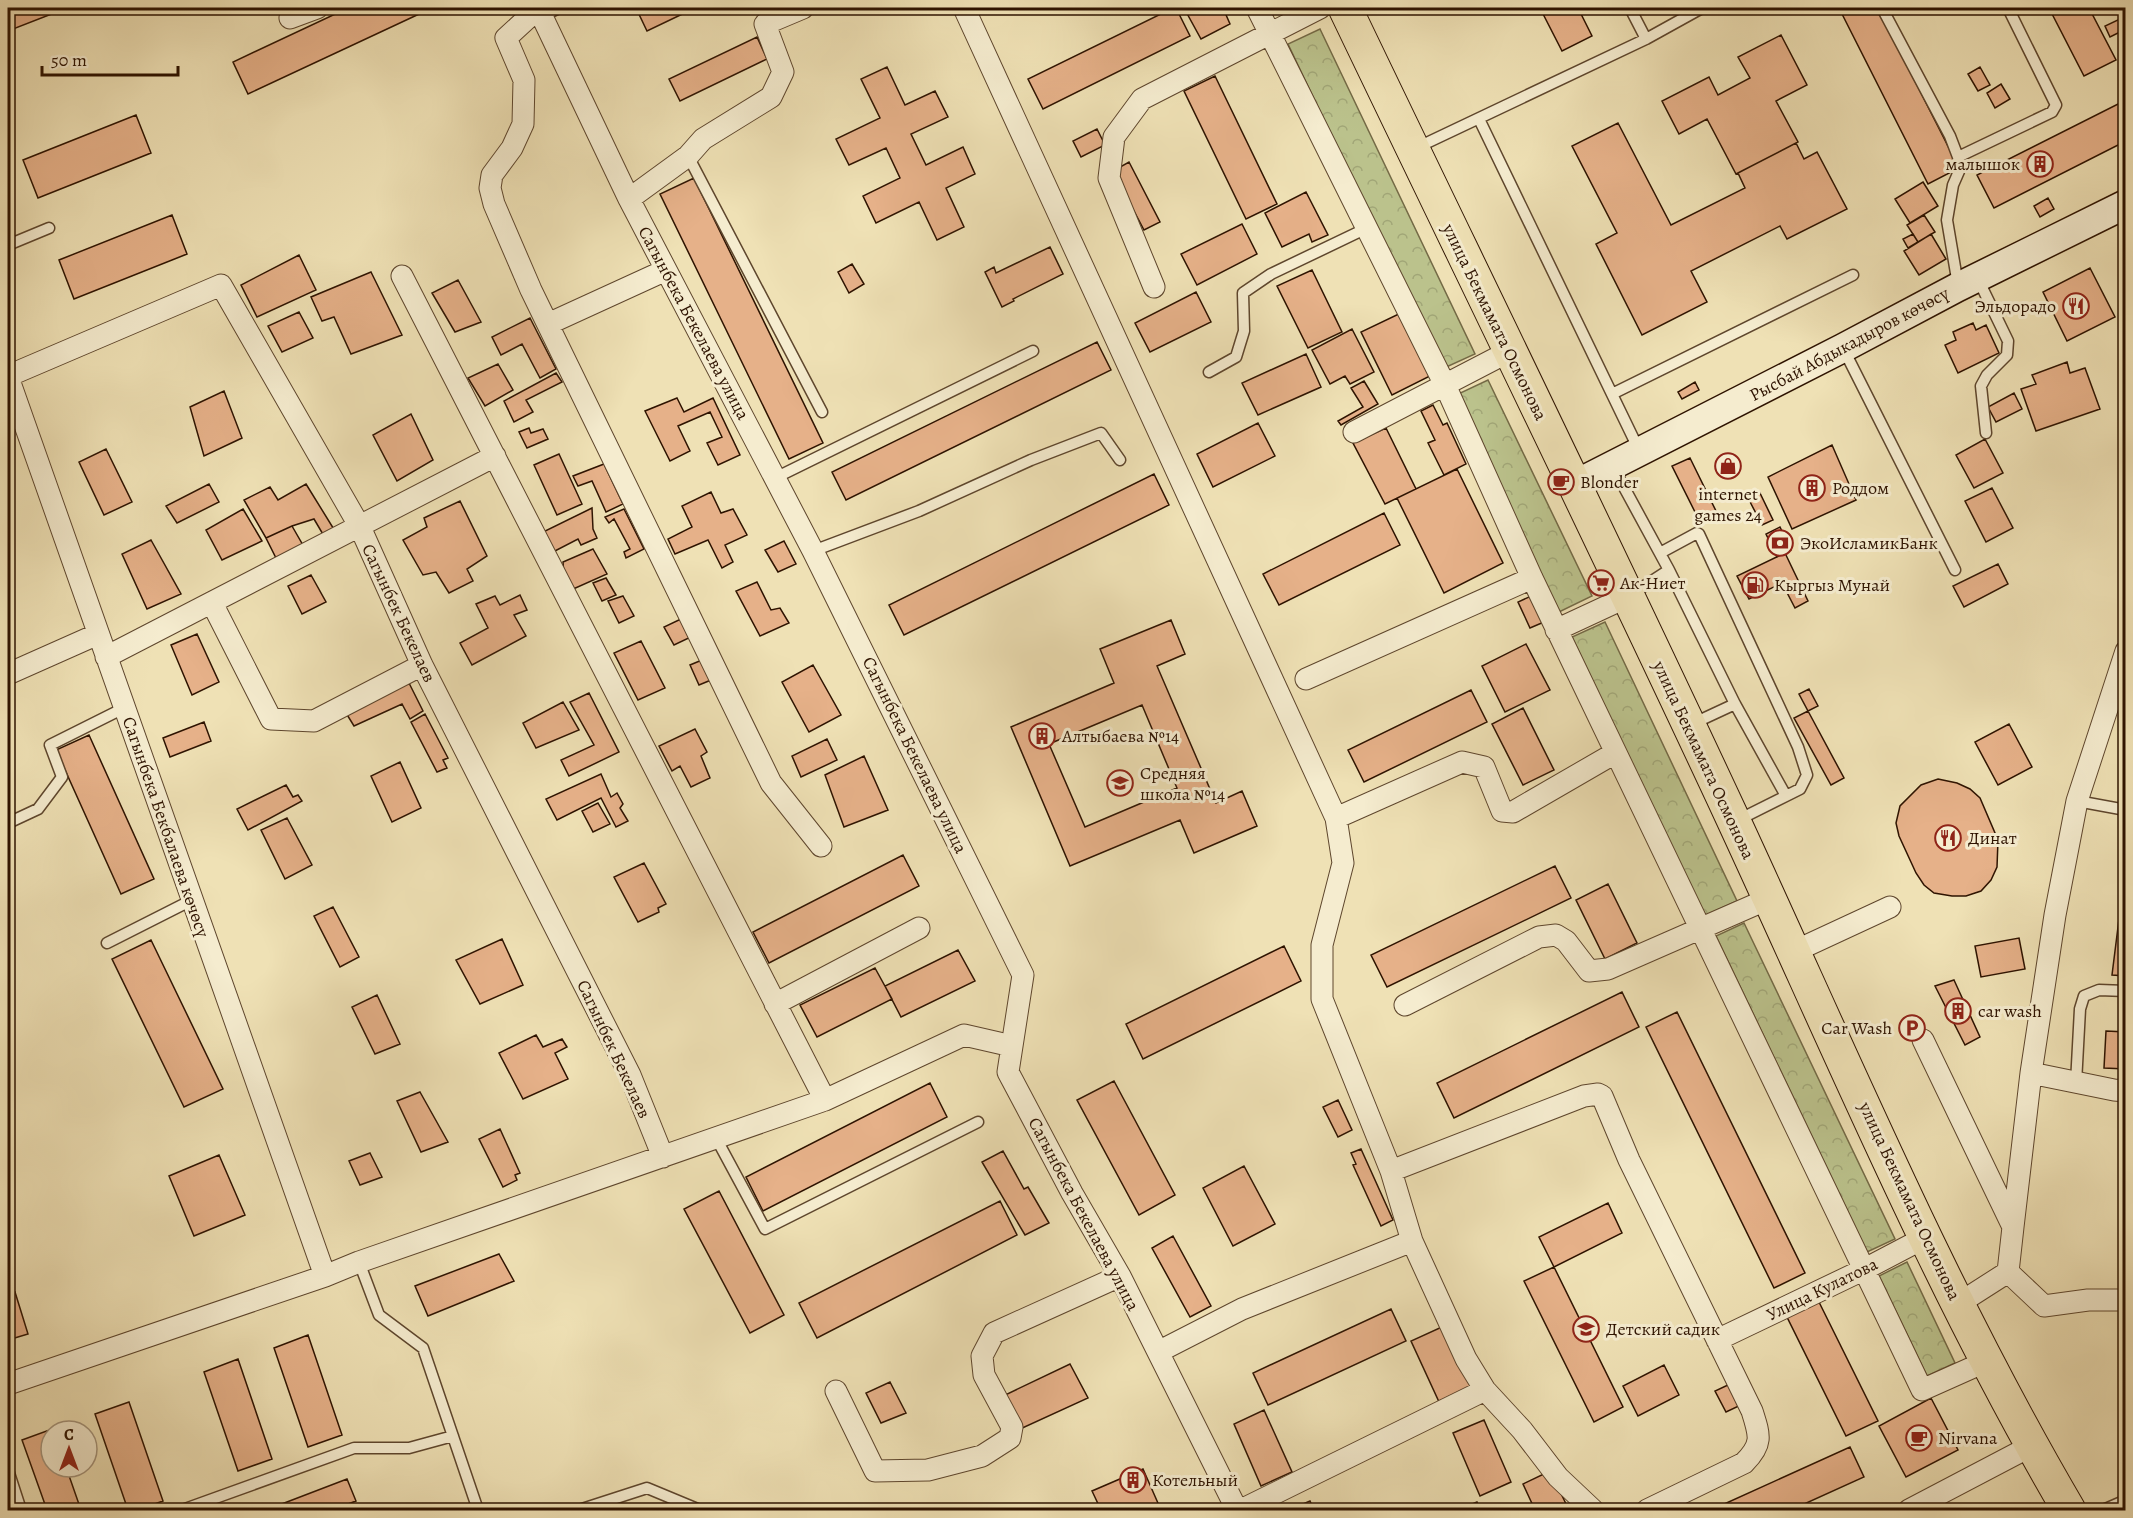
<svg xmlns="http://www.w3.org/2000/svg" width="2133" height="1518" font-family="Alegreya,serif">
  <defs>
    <pattern id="park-crowns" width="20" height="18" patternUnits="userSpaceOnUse" patternTransform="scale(1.5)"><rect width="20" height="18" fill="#bbc28c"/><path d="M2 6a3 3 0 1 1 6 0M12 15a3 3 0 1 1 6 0" fill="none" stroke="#a1a677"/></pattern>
  </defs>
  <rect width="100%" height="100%" fill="#efe1b5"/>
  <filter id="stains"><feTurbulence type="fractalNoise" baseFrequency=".00333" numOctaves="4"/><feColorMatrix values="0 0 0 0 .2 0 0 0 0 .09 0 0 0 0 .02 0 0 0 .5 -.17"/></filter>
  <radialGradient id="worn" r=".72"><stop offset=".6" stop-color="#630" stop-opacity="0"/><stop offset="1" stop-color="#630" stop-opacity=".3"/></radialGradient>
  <path fill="url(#park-crowns)" stroke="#746a46" stroke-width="1.5" d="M1320,29L1475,354L1442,369L1288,44Z
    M1488,380L1592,596L1559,612L1456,395Z
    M1605,622L1737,901L1704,916L1572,637Z
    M1744,923L1895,1239L1867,1252L1716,936Z
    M1907,1262L1955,1363L1927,1376L1879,1276Z"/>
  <path fill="#e6b189" stroke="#2e1300" stroke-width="1.5" fill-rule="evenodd" d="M8,8H67L8,31Z
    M348,8H432L248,94L233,62Z
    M636,8H695L647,31Z
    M1173,8H1176L1190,36L1043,109L1028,79Z
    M1184,8H1223L1230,24L1201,39Z
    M1540,8H1578L1592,36L1562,51Z
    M1839,8H1878L1959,168L1928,184Z
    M2049,8H2089L2116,60L2084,76Z
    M2124,17L2126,29L2110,37L2105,26Z
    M1781,35L1807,85L1776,101L1798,142L1736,174L1707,119L1679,134L1662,101L1709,77L1718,95L1750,78L1738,57Z
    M757,37L767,59L680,101L669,79Z
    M887,67L905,105L935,91L948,117L911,134L926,165L963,147L975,174L946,188L964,227L937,240L919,202L876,223L863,196L900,178L886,148L849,165L836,139L880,118L861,79Z
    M1980,67L1990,85L1978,91L1968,74Z
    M1215,76L1277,204L1246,219L1184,91Z
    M2001,84L2010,99L1995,108L1987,93Z
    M2126,100V141L1994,208L1977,175Z
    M136,115L151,153L38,198L23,160Z
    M1618,123L1671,225L1745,188L1738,173L1796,143L1804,159L1817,152L1847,209L1787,239L1780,226L1691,271L1707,302L1642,335L1596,244L1617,233L1572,146Z
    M1097,129L1105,145L1081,157L1073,141Z
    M1129,162L1160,222L1144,230L1113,171Z
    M694,178L823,443L789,459L660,194Z
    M1923,182L1938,206L1910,223L1895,199Z
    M1306,192L1328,235L1312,242L1309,234L1282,247L1265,213Z
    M2048,198L2054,209L2040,217L2034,206Z
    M172,215L187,254L74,299L59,260Z
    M1924,215L1935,232L1918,242L1907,225Z
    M1242,224L1257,254L1197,285L1181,254Z
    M1913,234L1918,242L1908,248L1903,239Z
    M1931,234L1946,259L1919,275L1904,251Z
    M1050,247L1063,274L1013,299L1014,301L1002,307L985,272L994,267L996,273Z
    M299,255L316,290L257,317L241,285Z
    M852,264L864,284L849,293L838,272Z
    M2090,268L2115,317L2067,341L2043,292Z
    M1312,270L1342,332L1308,348L1277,286Z
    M371,272L402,335L351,354L334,317L322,321L311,297Z
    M458,280L481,322L455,332L432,293Z
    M1196,292L1211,322L1150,352L1135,323Z
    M1405,311L1436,373L1392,395L1361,332Z
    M299,312L313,338L282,352L268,326Z
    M530,318L556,369L540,378L522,344L501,355L492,337Z
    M1973,323L1976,330L1986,325L1999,353L1958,373L1945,345L1956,340L1953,332Z
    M1352,329L1374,372L1350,384L1345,376L1330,384L1312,350Z
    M1097,342L1111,370L846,500L832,472Z
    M1306,354L1321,387L1258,415L1242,383Z
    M2067,362L2070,373L2085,368L2100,409L2036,431L2021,389L2036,384L2032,375Z
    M498,364L513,390L485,406L468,378Z
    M556,373L562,382L526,400L533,412L514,422L504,401Z
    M1364,381L1378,404L1341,425L1338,421L1363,407L1351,388Z
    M1695,382L1699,390L1682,399L1678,392Z
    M224,391L242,438L204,456L190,407Z
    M2014,393L2022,409L1996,422L1988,407Z
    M677,398L684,412L713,398L740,455L718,465L707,443L722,437L710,412L678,426L690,451L670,461L645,411Z
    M1433,405L1443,425L1447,423L1466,464L1444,475L1428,443L1435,440L1421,411Z
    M411,414L433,460L397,481L373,435Z
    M1258,423L1275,456L1213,487L1197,454Z
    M529,428L531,433L543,429L548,439L527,448L519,432Z
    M1386,428L1416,489L1385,504L1353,443Z
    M1985,439L2003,473L1974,488L1956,455Z
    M1832,445L1856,500L1792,529L1768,477Z
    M106,449L132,502L104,515L79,462Z
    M559,454L582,504L557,515L534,465Z
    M1690,458L1717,513L1700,522L1672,466Z
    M604,464L623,504L606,512L592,481L578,486L573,476Z
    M1457,469L1503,563L1444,593L1397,498Z
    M1154,474L1169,505L904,635L889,605Z
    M209,484L219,502L177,523L166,506Z
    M306,484L335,531L324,536L314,519L292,526L266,538L244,500L270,487L278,500Z
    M1992,488L2013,528L1986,542L1965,501Z
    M1759,491L1773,520L1762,525L1747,496Z
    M711,492L721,513L733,509L747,535L725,545L733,562L722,568L708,540L675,554L668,539L692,527L682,506Z
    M460,501L487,556L467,569L473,581L449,593L436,572L423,575L403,540L427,527L424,518Z
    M592,508L593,529L597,538L581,545L578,539L553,552L541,533Z
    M243,509L262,541L222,560L206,530Z
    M624,509L644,549L626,558L624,552L630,549L614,519L609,523L605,517Z
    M1384,513L1400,545L1279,605L1263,574Z
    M292,526L304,547L277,560L266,538Z
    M1780,527L1791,550L1777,557L1766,534Z
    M151,540L181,594L147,609L122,554Z
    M784,541L796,564L778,572L765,550Z
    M593,549L607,574L571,590L564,576L563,562Z
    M1785,553L1808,601L1795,608L1782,583L1749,599L1737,576Z
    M1998,564L2008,584L1964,607L1953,586Z
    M311,575L326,602L302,614L288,586Z
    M606,578L616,595L602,601L593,583Z
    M757,582L771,610L780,608L789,623L760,636L736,591Z
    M1538,593L1544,622L1530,628L1518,602Z
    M520,595L527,610L514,615L526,636L472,665L460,643L488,628L476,604L495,596L500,605Z
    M623,596L634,616L619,623L608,601Z
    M683,618L693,636L674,645L664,627Z
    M1171,620L1185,654L1157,666L1216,803L1242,791L1257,826L1194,853L1180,820L1070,866L1011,727L1114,683L1100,649ZM1142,705L1177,788L1085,827L1049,744Z
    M197,634L219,682L192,695L171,645Z
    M641,641L665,688L638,700L614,653Z
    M1526,644L1550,690L1505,712L1482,666Z
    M702,660L711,680L699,685L690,665Z
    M813,665L841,715L809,732L782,682Z
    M409,683L423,711L410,719L402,704L354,726L346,713Z
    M1809,689L1818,706L1808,711L1799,694Z
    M1471,690L1487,722L1364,782L1348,750Z
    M589,693L619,752L569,776L561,760L594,745L570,702Z
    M563,702L579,730L536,748L523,723Z
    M1523,708L1554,770L1523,785L1492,724Z
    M1808,711L1844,778L1831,785L1794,718Z
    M425,714L448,758L443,760L447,768L437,772L411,722Z
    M204,722L211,741L170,757L163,738Z
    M2009,724L2032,767L1998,785L1975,742Z
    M695,729L707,752L701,756L710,778L691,787L680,766L672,771L659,746Z
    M89,735L154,879L121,894L56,750Z
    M827,739L837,760L801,777L792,756Z
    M864,756L888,810L844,827L825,775Z
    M400,762L421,808L392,822L371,776Z
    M601,774L611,797L617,793L623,804L620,808L628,821L616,827L601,798L557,820L546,799Z
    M1938,779L1957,783L1970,789L1980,798L1998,840L1997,867L1991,880L1981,891L1966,896H1952L1934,893L1924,885L1916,873L1899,836L1896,823L1900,806L1921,785Z
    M286,785L293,797L298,795L302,801L248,830L237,809Z
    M598,803L610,824L593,832L582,811Z
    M287,818L312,865L285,879L261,830Z
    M903,855L919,886L769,963L753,932Z
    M644,863L666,904L658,908L659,912L638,922L614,877Z
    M2126,863V976L2112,975Z
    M1555,866L1571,898L1387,987L1371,955Z
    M1608,884L1637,943L1605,959L1576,900Z
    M333,907L359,957L340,967L314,916Z
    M2019,938L2025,969L1981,977L1975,946Z
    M502,939L523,985L480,1004L456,960Z
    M151,940L223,1089L184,1107L112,959Z
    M1284,946L1301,981L1143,1059L1126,1024Z
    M958,950L975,981L901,1017L885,986Z
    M875,968L892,999L817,1037L800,1005Z
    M1954,980L1980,1037L1965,1045L1935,986Z
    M1622,992L1639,1027L1454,1118L1437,1083Z
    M377,995L400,1044L375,1054L352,1007Z
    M1677,1012L1805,1273L1774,1288L1646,1027Z
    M2106,1031L2126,1032V1069L2104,1068Z
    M536,1035L543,1047L562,1039L567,1047L555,1053L568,1079L523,1099L499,1053Z
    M1114,1081L1175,1195L1139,1215L1077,1100Z
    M930,1083L947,1117L763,1211L746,1177Z
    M420,1092L448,1142L421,1152L397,1101Z
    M1338,1100L1352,1130L1338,1137L1323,1107Z
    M500,1129L520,1173L515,1175L517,1180L503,1187L479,1139Z
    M1361,1149L1393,1220L1381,1226L1353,1165L1356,1164L1351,1153Z
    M1003,1151L1024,1189L1028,1187L1049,1223L1025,1235L982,1162Z
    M370,1153L382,1177L360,1185L349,1161Z
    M219,1155L245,1215L194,1236L169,1176Z
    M1244,1166L1275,1224L1233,1246L1203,1188Z
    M719,1191L784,1315L750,1333L684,1209Z
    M1000,1201L1017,1235L817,1338L799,1303Z
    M1608,1203L1622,1233L1554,1267L1539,1237Z
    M1173,1236L1211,1306L1190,1317L1152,1248Z
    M499,1254L514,1281L428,1316L415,1286Z
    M1554,1267L1623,1407L1594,1422L1524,1281Z
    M15,1292L28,1334L8,1340V1294Z
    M1815,1294L1878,1421L1846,1436L1783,1309Z
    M1391,1309L1406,1341L1268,1405L1253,1373Z
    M1444,1326L1473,1389L1440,1404L1411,1341Z
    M308,1335L342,1435L308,1447L274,1348Z
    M238,1359L272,1459L238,1471L204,1372Z
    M1070,1364L1088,1398L1018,1430L1003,1396Z
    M1664,1365L1679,1395L1638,1416L1623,1386Z
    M890,1382L906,1413L881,1423L866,1393Z
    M1730,1384L1741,1405L1726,1412L1715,1391Z
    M1931,1398L1958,1450L1906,1477L1879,1426Z
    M129,1402L163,1501L138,1510H128L95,1414Z
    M1264,1410L1292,1472L1261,1486L1234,1424Z
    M1484,1420L1511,1482L1480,1496L1453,1433Z
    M52,1429L51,1467H66L81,1510H47L22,1440Z
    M1850,1447L1864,1477L1791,1510H1711Z
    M1143,1469L1161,1510H1101L1092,1491Z
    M1550,1471L1569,1510H1535L1523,1484Z
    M347,1479L356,1501L332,1510H266Z
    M1310,1501L1314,1510H1289Z
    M1477,1502L1481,1510H1458Z"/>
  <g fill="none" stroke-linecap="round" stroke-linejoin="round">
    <g stroke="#5e462d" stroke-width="13">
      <path id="lane" d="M1630,8L1646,39
        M1882,8L1950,136L1958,157L1960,169L1953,185L1947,220L1958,285
        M542,16L559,8
        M1479,119L1639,450
        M1416,148L1646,39L1702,8
        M688,156L822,412
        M1958,157L2052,112L2056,105L2008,8
        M8,245L49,228
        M1977,277L2008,341L2007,355L1987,375L1981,386L1986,433
        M1843,348L1955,570
        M1209,372L1236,357L1244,331L1243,293L1271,274L1367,228
        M1612,394L1853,275
        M1613,467L1669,570L1735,704L1786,796L1738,820
        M775,478L1033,351
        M813,551L919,511L1031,460L1101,433L1120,460
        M1660,553L1697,533L1699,534L1798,747L1807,775L1800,789L1786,796
        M1632,594L1669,570
        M1692,724L1735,704
        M2077,801L2126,810
        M8,823L38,809L62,777L50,745L124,708
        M107,943L192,900
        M2076,1083L2080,1009L2084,996L2099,990L2126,991
        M716,1138L765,1229L978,1122
        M359,1262L379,1315L423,1348L478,1510
        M8,1470L21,1510
        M182,1510L354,1448H409L453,1436
        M579,1510L647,1488L700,1510
        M2103,1510L2126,1500"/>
    </g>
    <g stroke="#5e462d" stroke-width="23">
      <path id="street" d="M537,8L531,15L506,38L524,80L523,124L512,148L492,175L490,188L494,204L531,290L771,783L821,846
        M538,8L629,199L813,551L1023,975L1008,1072L1072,1193L1120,1276L1237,1510
        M964,8L1336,818L1343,863L1322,945V999L1391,1171L1412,1241L1466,1359L1485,1390L1522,1430L1558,1477L1593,1510
        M1257,8L1445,385L1532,578L1922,1390L1987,1361
        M290,18L317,8
        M629,199L688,156L703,139L771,97L783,72L765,24L803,8
        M402,276L825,1100
        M1154,287L1109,178L1114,137L1142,99L1320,8
        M548,324L666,270
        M8,376L221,285L360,527L422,665L630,1075L663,1157
        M8,377L325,1276
        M1354,432L1510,351
        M212,603L271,719L314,721L422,665
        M1556,630L1627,597
        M106,657L495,456
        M8,674L98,634
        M1306,679L1532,578
        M1336,818L1462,762L1484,767L1502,811L1513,812L1615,753
        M1793,952L1890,907
        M775,1004L919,928
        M1405,1005L1539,937L1556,935L1566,941L1589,971L1608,969L1768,899
        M1923,1040L2013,1227L2008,1272L1958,1304
        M2031,1073L2114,1090L2126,1091
        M1391,1171L1584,1096L1598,1094L1602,1096L1629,1160L1752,1411C1760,1436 1763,1444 1744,1463L1647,1510
        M2013,1227L2031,1073L2055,915L2077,801L2126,651
        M2008,1272L2044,1306L2088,1300H2126
        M1717,1340L1865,1269L1926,1237
        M1158,1352L1242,1309L1412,1241
        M8,1384L325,1276L359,1262L825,1100L964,1035L1012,1046
        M836,1391L875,1471L928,1470L982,1456L1010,1438L1012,1427L984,1375L982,1356L994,1333L1120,1276
        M1241,1510L1485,1390
        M1909,1510L2031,1446"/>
    </g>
    <g stroke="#2e1300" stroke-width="31">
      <path id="secondary" d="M1574,485L1843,348L1958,287L2126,204"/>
    </g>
    <g stroke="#2e1300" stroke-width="35">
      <path id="highway" d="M1345,8C1474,277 1606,546 1732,817C1840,1050 1939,1289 2069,1510"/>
    </g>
    <use href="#lane" stroke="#f5eccf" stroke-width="10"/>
    <use href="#street" stroke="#f5eccf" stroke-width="21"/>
    <use href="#secondary" stroke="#f5eccf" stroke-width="28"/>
    <use href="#highway" stroke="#efe1b5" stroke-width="33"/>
  </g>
  <defs>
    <g id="building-ring" transform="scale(1.35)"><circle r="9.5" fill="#f5eccf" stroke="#8f2418" stroke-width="1.5"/><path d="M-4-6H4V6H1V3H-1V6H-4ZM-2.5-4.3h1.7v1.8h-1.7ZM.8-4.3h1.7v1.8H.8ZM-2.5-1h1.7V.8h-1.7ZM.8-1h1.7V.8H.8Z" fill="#8f2418"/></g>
    <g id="restaurant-ring" transform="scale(1.35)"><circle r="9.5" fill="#f5eccf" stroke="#8f2418" stroke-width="1.5"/><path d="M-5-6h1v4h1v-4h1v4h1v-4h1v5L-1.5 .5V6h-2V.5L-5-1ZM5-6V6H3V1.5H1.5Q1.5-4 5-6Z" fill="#8f2418"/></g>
    <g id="shop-ring" transform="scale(1.35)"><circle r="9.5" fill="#f5eccf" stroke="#8f2418" stroke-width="1.5"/><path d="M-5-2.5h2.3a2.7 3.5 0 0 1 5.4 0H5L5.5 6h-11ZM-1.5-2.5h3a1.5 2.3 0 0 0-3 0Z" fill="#8f2418"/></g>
    <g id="cafe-ring" transform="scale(1.35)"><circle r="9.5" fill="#f5eccf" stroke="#8f2418" stroke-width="1.5"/><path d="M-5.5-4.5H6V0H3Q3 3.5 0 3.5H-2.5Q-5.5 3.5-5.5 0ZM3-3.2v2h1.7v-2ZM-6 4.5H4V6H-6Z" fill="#8f2418"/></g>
    <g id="bank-ring" transform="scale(1.35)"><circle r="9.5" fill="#f5eccf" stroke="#8f2418" stroke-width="1.5"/><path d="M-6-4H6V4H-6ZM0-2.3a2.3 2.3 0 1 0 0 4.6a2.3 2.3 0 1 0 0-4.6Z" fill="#8f2418"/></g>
    <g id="supermarket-ring" transform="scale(1.35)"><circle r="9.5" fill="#f5eccf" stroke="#8f2418" stroke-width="1.5"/><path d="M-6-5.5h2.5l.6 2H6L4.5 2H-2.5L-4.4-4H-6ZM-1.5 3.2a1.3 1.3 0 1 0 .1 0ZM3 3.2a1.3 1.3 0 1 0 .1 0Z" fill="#8f2418"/></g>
    <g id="fuel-ring" transform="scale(1.35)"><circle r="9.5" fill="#f5eccf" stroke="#8f2418" stroke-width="1.5"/><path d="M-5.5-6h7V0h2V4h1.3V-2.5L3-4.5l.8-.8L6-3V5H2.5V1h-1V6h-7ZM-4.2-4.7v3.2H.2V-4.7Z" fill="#8f2418"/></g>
    <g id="school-ring" transform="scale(1.35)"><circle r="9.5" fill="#f5eccf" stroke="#8f2418" stroke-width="1.5"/><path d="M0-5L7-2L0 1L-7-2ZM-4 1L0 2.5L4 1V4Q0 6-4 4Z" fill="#8f2418"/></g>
    <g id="parking-ring" transform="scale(1.35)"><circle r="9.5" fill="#f5eccf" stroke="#8f2418" stroke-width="1.5"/><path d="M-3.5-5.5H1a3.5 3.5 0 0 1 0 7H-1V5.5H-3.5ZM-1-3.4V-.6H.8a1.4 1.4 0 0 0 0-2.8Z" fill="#8f2418"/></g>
  </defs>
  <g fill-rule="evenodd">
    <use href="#building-ring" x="2040" y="164"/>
    <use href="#restaurant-ring" x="2076" y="306"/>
    <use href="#shop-ring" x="1728" y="466"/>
    <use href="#cafe-ring" x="1561" y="482"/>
    <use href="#building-ring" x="1812" y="488"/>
    <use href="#bank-ring" x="1780" y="543"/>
    <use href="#supermarket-ring" x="1601" y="583"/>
    <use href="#fuel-ring" x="1755" y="585"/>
    <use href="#building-ring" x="1042" y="736"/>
    <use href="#school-ring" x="1120" y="783"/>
    <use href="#restaurant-ring" x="1948" y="838"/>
    <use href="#building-ring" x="1958" y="1011"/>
    <use href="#parking-ring" x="1912" y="1028"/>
    <use href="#school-ring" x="1586" y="1329"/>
    <use href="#cafe-ring" x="1919" y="1438"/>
    <use href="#building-ring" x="1133" y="1480"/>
  </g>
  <g text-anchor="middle" stroke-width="6" stroke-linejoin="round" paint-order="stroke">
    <g font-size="18" fill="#2e1300" stroke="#f5eccf" text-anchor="start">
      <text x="2020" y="170" text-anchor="end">малышок</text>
      <text x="2056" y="312" text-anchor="end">Эльдорадо</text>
      <text x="1580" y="488">Blonder</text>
      <text x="1832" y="494">Роддом</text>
      <text x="1728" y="500" text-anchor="middle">internet<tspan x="1728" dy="21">games 24</tspan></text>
      <text x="1800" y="549">ЭкоИсламикБанк</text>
      <text x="1620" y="589">Ак-Ниет</text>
      <text x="1774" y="591">Кыргыз Мунай</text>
      <text x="1062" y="742">Алтыбаева №14</text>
      <text x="1140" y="779">Средняя<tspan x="1140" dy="21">школа №14</tspan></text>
      <text x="1968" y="844">Динат</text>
      <text x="1978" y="1017">car wash</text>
      <text x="1892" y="1034" text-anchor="end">Car Wash</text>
      <text x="1606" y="1335">Детский садик</text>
      <text x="1938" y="1444">Nirvana</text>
      <text x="1152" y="1486">Котельный</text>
    </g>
    <g font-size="18" fill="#2e1300" stroke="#f5eccf">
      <text transform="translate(1495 322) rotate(64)" y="6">улица Бекмамата Осмонова</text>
      <text transform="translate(694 323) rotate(62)" y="6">Сагынбека Бекелаева улица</text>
      <text transform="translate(1849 344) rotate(-28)" y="6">Рысбай Абдыкадыров көчөсү</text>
      <text transform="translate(399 613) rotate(65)" y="6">Сагынбек Бекелаев</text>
      <text transform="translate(915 755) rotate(64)" y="6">Сагынбека Бекелаева улица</text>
      <text transform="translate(1704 760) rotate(65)" y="6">улица Бекмамата Осмонова</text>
      <text transform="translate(166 827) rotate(71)" y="6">Сагынбека Бекбалаева көчөсү</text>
      <text transform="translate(614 1049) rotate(65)" y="6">Сагынбек Бекелаев</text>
      <text transform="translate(1910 1201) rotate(65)" y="6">улица Бекмамата Осмонова</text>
      <text transform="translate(1084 1214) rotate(62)" y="6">Сагынбека Бекелаева улица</text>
      <text transform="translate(1822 1289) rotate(-26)" y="6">Улица Кулатова</text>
    </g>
  </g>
  <rect width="2133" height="1518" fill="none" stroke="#efe1b5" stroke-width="30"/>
  <rect x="9" y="9" width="2115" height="1500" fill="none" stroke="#2e1300" stroke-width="3"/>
  <rect x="15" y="15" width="2103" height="1488" fill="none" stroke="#2e1300" stroke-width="1.5"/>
  <g transform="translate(69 1449)"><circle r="28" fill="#f5eccf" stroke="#a5957c" stroke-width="1.5"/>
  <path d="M0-4.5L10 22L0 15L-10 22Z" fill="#8f2418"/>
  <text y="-9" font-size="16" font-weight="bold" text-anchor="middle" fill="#2e1300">С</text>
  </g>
  <path d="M42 66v9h136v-9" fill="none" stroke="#2e1300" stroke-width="3"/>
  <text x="51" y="66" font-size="18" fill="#2e1300" stroke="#f5eccf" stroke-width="4.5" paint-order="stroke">50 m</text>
  <rect width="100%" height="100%" filter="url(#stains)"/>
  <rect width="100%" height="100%" fill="url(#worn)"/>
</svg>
